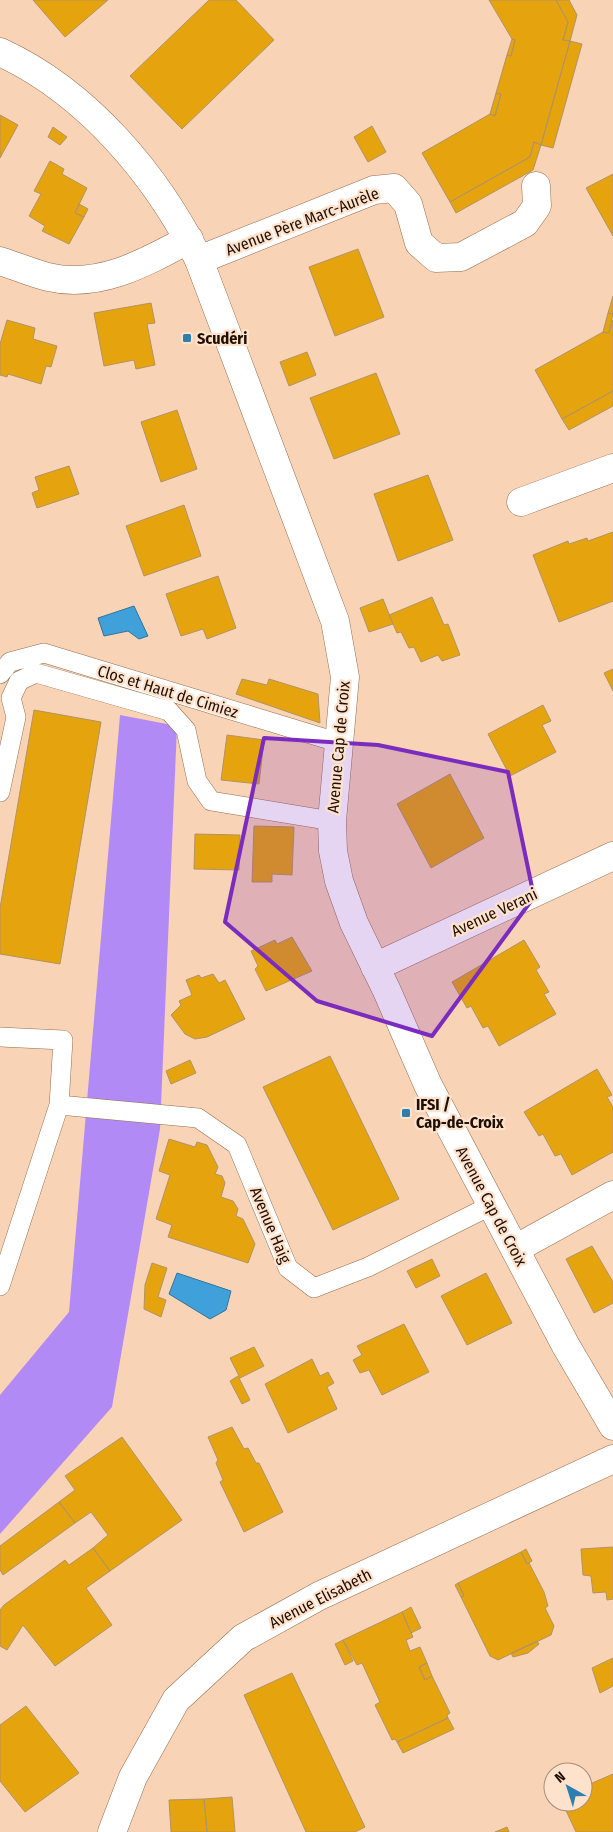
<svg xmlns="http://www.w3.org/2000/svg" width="613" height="1832" font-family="'Fira Sans Condensed',sans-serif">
  <rect width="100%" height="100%" fill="#f8d3b6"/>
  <path fill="#b18af6" d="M120,715L177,726L160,1129L112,1407L0,1534V1395L69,1312Z"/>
  <path fill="#3fa0da" stroke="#35749a" d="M134,606L148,636L139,639L128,631L104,636L98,618Z
    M177,1273L231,1291L226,1310L210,1319L169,1294Z"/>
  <path fill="#e5a30d" stroke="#b09465" d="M33,0H108L65,37Z
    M209,0H236L274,40L182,129L130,76Z
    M489,0H556L568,22L563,40L570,41L541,145L534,142L530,157L450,202L422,153L490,114L495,116L501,94L496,93L507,55L511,56L515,40L512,39Z
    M556,0H569L577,15L570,41L563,40L568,22Z
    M512,39L515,40L511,56L507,55Z
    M570,41L582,44L553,148L541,145Z
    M496,93L501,94L495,116L490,114Z
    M0,115L18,125L0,158Z
    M372,126L386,152L368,162L354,137Z
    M53,127L67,137L60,145L48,137Z
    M534,142L541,145L533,170L456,213L450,202L530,157Z
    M50,161L64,169L62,174L87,188L75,213L84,217L69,244L42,231L45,226L29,216L41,194L34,191Z
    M613,174V236L586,188Z
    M79,204L88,209L84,217L75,213Z
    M358,249L384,317L335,336L309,267Z
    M613,296V314L608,313Z
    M151,303L155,323L147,324L155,365L136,369L134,360L104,366L94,313Z
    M608,313L613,314L609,333L603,332Z
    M7,320L35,328L33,339L57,346L51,367L46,366L41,384L8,374L7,377L0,375V344Z
    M613,320V391L562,419L535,370L603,332L609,333Z
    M307,352L316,375L289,386L280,362Z
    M376,373L400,434L334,459L310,398Z
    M613,391V406L569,430L562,419Z
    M177,410L197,469L161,482L141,422Z
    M69,466L79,494L37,508L32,493L39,490L35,477Z
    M428,475L453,540L398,561L374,494Z
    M184,505L201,556L144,576L126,526Z
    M613,532V601L559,622L533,555L568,541L569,544L587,538L588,541Z
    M218,576L236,628L207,639L203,629L181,636L166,594Z
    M432,597L444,625L448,624L460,655L442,661L438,655L421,662L414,647L409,648L401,632L397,633L389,615Z
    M383,599L393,624L369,632L360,608Z
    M613,669V691L604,673Z
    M242,679L267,685L269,679L318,694L320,723L236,694Z
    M543,705L551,721L542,725L556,752L510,776L488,734Z
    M34,710L101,722L60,964L0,954V908Z
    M227,735L264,740L259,784L221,780Z
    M450,774L484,838L431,868L397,804Z
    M254,826L294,827L292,875L272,874V882H252Z
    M195,834L240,835L239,870L194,869Z
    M292,937L312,971L266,991L255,969L258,966L251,951L275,940L277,944Z
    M524,940L540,967L536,970L549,992L544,994L556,1014L499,1046L488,1026L483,1028L471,1006L467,1008L452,982Z
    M213,974L219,983L225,980L245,1019L207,1037L195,1039L185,1034L171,1015L181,1005L179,1001L192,995L186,980L199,975L201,978Z
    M330,1056L399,1199L333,1230L263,1087Z
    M190,1060L196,1073L171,1084L166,1071Z
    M597,1069L612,1095L607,1097L613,1107V1152L572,1175L561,1154L555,1156L543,1134L539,1136L524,1112Z
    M169,1139L195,1147L197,1142L207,1145L218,1167L215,1174L222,1176L225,1183L221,1197L233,1201L238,1209L236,1216L243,1219L255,1244L248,1263L168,1237L172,1225L156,1219L170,1175L159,1171Z
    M592,1246L613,1282V1303L594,1313L566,1259Z
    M432,1259L440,1276L416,1288L407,1271Z
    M152,1263L167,1268L158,1297L166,1300L161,1317L144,1309L145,1285Z
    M486,1273L512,1323L467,1345L441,1296Z
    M404,1324L429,1372L382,1395L369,1370L360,1373L353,1360L362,1355L357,1346Z
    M254,1347L264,1366L240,1378L230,1358Z
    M312,1359L320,1376L328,1372L334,1383L327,1387L337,1409L288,1433L265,1384Z
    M238,1376L250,1400L242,1404L230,1381Z
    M232,1427L244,1449L248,1448L256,1463H259L283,1512L244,1532L220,1482L223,1480L216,1463L218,1460L208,1437Z
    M122,1437L182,1520L110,1571L93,1548L108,1535L91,1512L75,1523L59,1502L75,1490L65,1476Z
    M59,1502L75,1523L3,1575L0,1570V1546Z
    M613,1547V1599L607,1600L606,1592L593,1593L591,1576L583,1575L581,1549Z
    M93,1548L110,1571L86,1588L112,1625L55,1666L23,1625L7,1650L0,1646V1610L4,1605L65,1560L69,1565Z
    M526,1549L532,1561L527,1564L521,1552Z
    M521,1552L527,1564L529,1563L544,1592L548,1606L545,1608L554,1626L551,1635L498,1660L490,1656L461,1597L464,1596L458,1583Z
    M458,1583L464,1596L461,1597L455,1585Z
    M411,1607L421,1628L411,1633L402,1612Z
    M402,1612L413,1637L406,1640L410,1651L420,1647L427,1663L419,1667L425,1680L432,1676L450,1713L447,1715L448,1718L397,1742L395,1739L392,1740L375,1705L380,1702L362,1663L357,1665L343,1640Z
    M343,1640L353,1661L345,1665L335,1644Z
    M537,1641L539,1644L528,1653L513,1657L511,1653Z
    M613,1658V1686L600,1693L592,1668Z
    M427,1663L432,1676L425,1680L419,1667Z
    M292,1673L365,1827L355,1832H306L244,1695Z
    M26,1706L79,1773L25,1812L0,1781V1725Z
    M448,1718L454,1729L403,1753L397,1742Z
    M613,1774V1832H576L562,1802H583V1787Z
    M232,1797L235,1832H207L204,1799Z
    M204,1799L207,1832H171L169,1800Z
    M507,1827L509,1832H495Z"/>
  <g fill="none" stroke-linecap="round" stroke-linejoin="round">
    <g stroke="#976d4c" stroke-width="20">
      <path id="service" d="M0,674L10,662L44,653L340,743
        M0,792L16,717L11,698L19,681L36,673L169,711L186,730L197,781L211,801L332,821
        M0,1037L63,1040L59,1105L0,1286
        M59,1105L198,1118L237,1145L288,1268L314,1288L368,1267L492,1205"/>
    </g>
    <g stroke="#976d4c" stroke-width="29">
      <path id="minor" d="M199,260L374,190L394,188L408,204L419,243L436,258L461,257L525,223L537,206L536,186
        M0,261C16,266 32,273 48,277C99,289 145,263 189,239
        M521,502L613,468
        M375,967L613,856
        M515,1249L613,1195
        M112,1832L133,1777L176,1700L243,1638L319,1596L613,1459"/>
    </g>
    <g stroke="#976d4c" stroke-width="29">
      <path id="tertiary" d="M0,52C87,92 157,175 199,260L335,621L345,677L332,821L333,851L339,881L354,923L387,991L428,1085L566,1346L613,1426"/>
    </g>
    <use href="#service" stroke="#fff" stroke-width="19"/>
    <use href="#minor" stroke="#fff" stroke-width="28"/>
    <use href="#tertiary" stroke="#fff" stroke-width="28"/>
  </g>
  <path fill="#7b2cbf" fill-opacity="0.2" stroke="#7b2cbf" stroke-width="4" stroke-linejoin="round" d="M264,738L378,745L508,772L534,897L432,1036L317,1001L225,922Z"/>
  <g fill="#2d7fb0" stroke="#ffe2cc" stroke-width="2">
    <rect x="182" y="333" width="10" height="10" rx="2.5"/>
    <rect x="401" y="1108" width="10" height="10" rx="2.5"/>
  </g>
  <g text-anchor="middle" stroke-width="4.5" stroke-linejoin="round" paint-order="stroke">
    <g font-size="16" fill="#1f0f03" stroke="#ffe2cc">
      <text transform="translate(302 221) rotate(-21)" y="6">Avenue Père Marc-Aurèle</text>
      <text transform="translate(168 691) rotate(17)" y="6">Clos et Haut de Cimiez</text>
      <text transform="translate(338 747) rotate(-85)" y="6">Avenue Cap de Croix</text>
      <text transform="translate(494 912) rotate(-25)" y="6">Avenue Verani</text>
      <text transform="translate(492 1206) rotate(62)" y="6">Avenue Cap de Croix</text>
      <text transform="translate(271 1225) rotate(67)" y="6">Avenue Haig</text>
      <text transform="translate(320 1598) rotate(-27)" y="6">Avenue Elisabeth</text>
    </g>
    <g font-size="16" font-weight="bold" fill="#1f0f03" stroke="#ffe2cc" text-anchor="start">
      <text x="197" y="344">Scudéri</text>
      <text x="416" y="1110">IFSI /<tspan x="416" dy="18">Cap-de-Croix</tspan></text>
    </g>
  </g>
  <g transform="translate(568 1787) rotate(321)"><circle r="24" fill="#ffe2cc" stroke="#a58e7c"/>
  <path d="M0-4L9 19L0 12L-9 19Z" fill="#2d7fb0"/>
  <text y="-8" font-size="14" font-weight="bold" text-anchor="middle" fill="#1f0f03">N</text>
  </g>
</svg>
